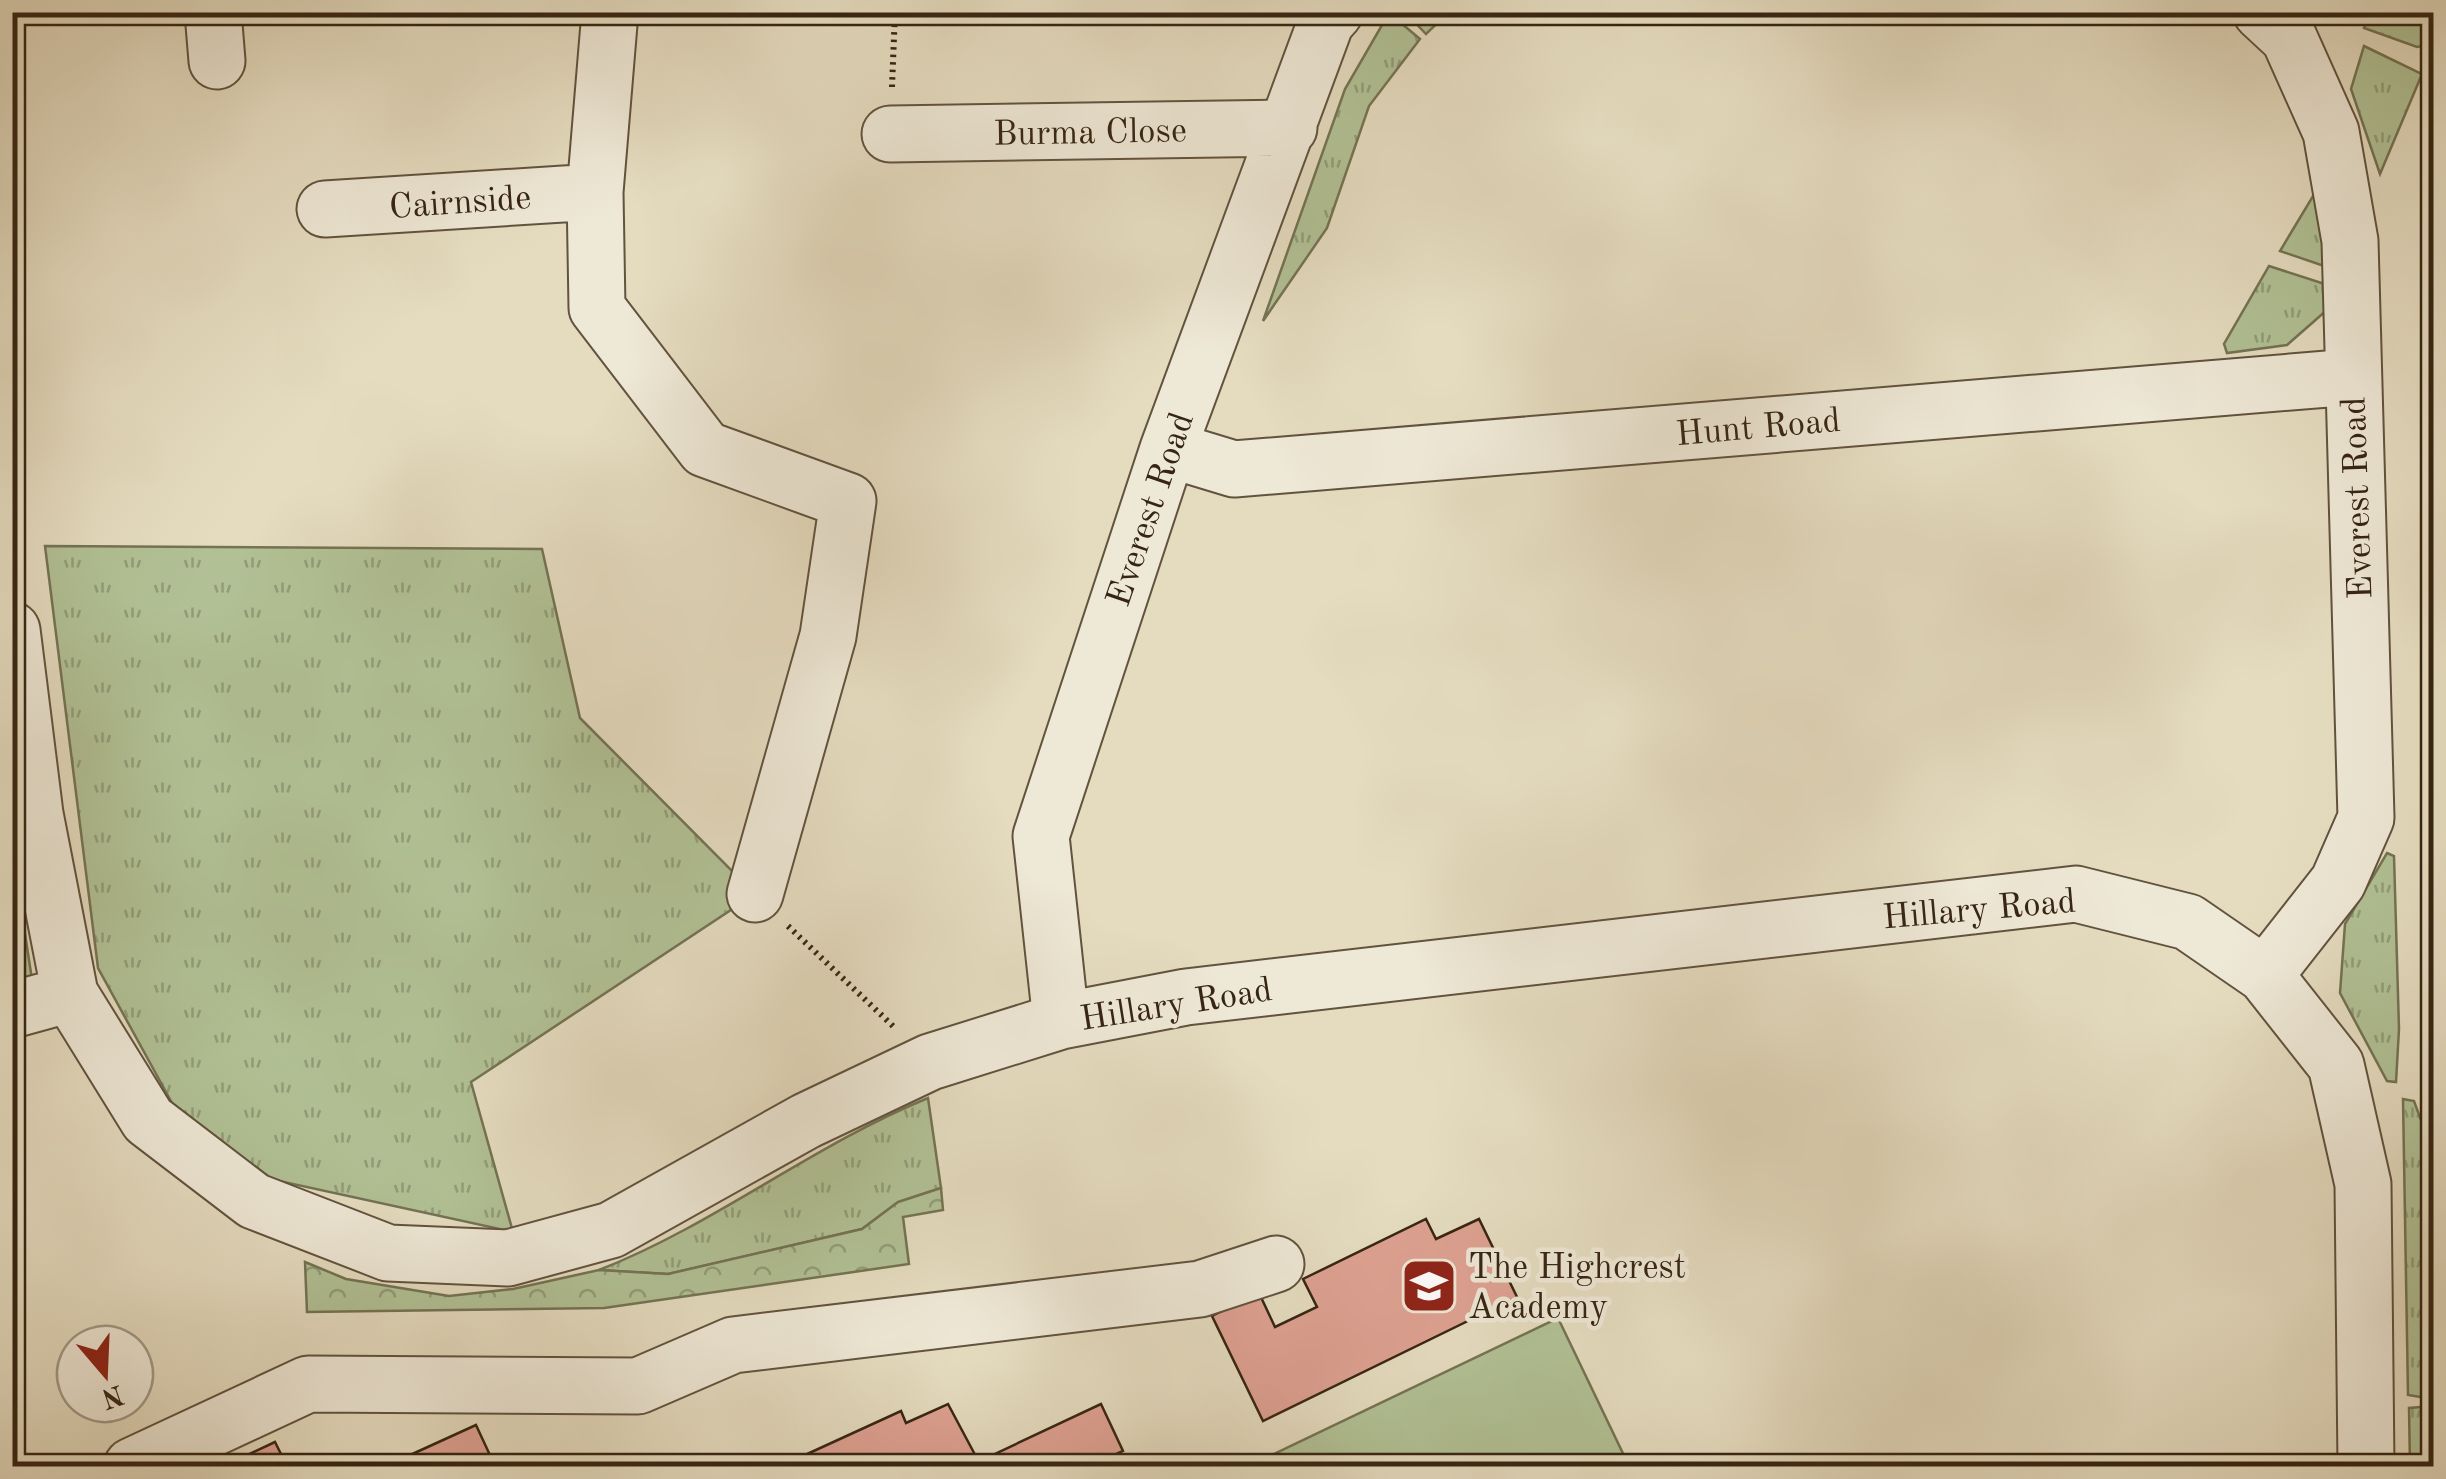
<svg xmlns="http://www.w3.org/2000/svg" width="2446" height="1479" font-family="'Old Standard TT',serif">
  <defs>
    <pattern id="grass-tufts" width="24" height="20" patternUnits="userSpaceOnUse" patternTransform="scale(2.5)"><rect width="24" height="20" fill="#b1c195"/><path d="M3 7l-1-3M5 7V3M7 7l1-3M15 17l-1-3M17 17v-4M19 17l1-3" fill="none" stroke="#919d78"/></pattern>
    <pattern id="forest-crowns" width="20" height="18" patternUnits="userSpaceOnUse" patternTransform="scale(2.5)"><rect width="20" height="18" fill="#b1c195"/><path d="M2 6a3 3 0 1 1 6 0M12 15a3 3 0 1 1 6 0" fill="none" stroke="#919d78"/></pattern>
  </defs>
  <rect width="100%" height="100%" fill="#e5dcc0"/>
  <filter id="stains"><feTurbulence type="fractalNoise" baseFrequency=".002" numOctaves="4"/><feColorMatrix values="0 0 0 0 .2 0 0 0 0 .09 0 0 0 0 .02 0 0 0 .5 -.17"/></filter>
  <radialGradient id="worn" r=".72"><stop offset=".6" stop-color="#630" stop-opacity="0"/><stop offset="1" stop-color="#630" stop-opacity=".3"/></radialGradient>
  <path fill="url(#grass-tufts)" stroke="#747354" stroke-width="2.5" d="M1389,13L1420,39L1369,106L1327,228L1263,321L1345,89Z
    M1406,13H1448L1426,34Z
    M2370,13H2433V44L2417,47L2364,28Z
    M2364,46L2422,74L2380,174L2351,89Z
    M2316,191L2333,269L2280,251Z
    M2269,266L2331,286L2336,302L2287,345L2227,353L2224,344Z
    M45,546L542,549L580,718L755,894L471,1082L513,1232L206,1165L98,968Z
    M12,849L33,986L12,1000Z
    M2387,853L2394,856L2399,1029L2396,1082L2387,1081L2340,993L2345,924Z
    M928,1098L941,1188L898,1202L862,1229L668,1274L599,1270C714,1225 813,1145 928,1098Z
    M2403,1099L2414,1101L2433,1153V1399L2408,1395Z
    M2433,1406V1466H2410L2409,1408Z"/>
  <path fill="url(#forest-crowns)" stroke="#747354" stroke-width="2.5" d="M941,1188L943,1210L903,1217L909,1264L604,1308L307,1312L305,1262L346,1279L449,1296L513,1289L599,1270L668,1274L862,1229L898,1202Z"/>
  <path fill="#b1c195" stroke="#747354" stroke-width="2.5" d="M1558,1318L1629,1466H1249Z"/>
  <path fill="#dea192" stroke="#362513" stroke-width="2.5" d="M1426,1219L1436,1239L1479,1219L1517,1297L1263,1421L1212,1316L1259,1293L1275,1327L1317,1307L1303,1279Z
    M948,1404L981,1466H916L914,1463L906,1466H781L901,1411L906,1423Z
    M1101,1404L1123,1451L1090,1466H987L984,1459Z
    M476,1425L495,1466H386Z
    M275,1442L287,1466H224Z"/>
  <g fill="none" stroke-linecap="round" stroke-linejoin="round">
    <g stroke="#62533e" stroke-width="59">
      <path id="minor" d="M213,12L217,61
        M610,12L595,192L597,308L705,449L848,501L828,636L755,894
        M2261,12L2289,38L2331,132L2350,241L2366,818L2338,882L2265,975
        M890,134L1289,128
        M325,209L595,192
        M1168,449L1234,469L2352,377
        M12,630L35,814L70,994L148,1120L254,1201L388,1253L508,1258L611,1230L806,1121L930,1062L1061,1021L1186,997L2076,894L2188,922L2265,975L2336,1065L2363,1184L2366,1466
        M12,1010L70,994
        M1061,1021L1041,836L1168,449L1326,22L1335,12
        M132,1466L308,1384L638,1386L733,1345L1200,1289L1276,1264"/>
    </g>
    <path stroke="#362513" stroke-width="6" stroke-dasharray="2.5 5" stroke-linecap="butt" d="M892,87L895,12
      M788,926L895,1028"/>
    <use href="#minor" stroke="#eee8d6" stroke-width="55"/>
  </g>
  <defs>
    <g id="school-square" transform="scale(2.875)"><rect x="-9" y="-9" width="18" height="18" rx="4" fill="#8f2418" stroke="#eee8d6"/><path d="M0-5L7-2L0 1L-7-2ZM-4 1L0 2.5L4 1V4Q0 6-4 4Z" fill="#fff"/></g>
  </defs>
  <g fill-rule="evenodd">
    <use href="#school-square" x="1429" y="1286"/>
  </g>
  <g text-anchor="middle" stroke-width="9" stroke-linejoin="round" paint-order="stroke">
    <g font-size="35" fill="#362513" stroke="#eee8d6">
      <text transform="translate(1090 131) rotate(-1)" y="12">Burma Close</text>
      <text transform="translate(460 201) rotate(-4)" y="12">Cairnside</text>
      <text transform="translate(1758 426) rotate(-5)" y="12">Hunt Road</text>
      <text transform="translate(2356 498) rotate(-92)" y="12">Everest Road</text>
      <text transform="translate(1149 509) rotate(-71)" y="12">Everest Road</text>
      <text transform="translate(1979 908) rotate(-5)" y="12">Hillary Road</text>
      <text transform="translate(1176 1003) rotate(-9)" y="12">Hillary Road</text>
    </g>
    <g font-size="35" fill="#362513" stroke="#eee8d6" text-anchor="start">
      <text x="1468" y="1278">The Highcrest<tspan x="1468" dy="40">Academy</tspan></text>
    </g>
  </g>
  <rect width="2446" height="1479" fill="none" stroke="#e5dcc0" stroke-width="50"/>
  <rect x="15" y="15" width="2416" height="1449" fill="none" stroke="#362513" stroke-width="5"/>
  <rect x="25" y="25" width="2396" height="1429" fill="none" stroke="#362513" stroke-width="2.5"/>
  <g transform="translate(105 1374) rotate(161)"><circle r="48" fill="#eee8d6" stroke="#a49a88" stroke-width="2.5"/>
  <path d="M0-8L18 38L0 25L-18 38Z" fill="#8f2418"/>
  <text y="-15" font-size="28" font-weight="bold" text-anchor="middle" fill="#362513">N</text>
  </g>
  <rect width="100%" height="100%" filter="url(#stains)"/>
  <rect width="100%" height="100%" fill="url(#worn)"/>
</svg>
